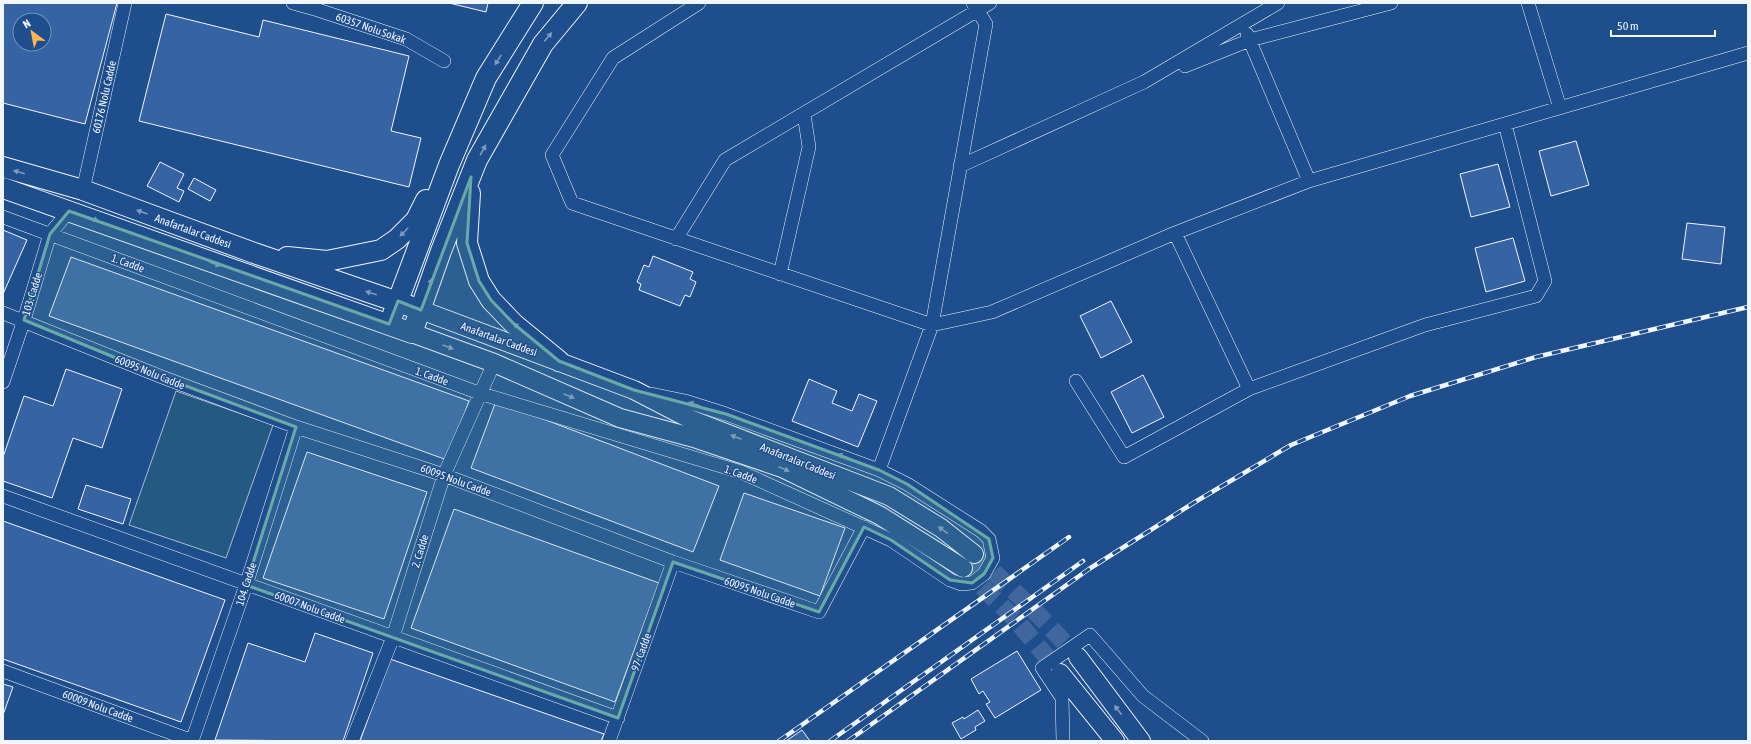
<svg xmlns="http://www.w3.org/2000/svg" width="1751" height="744" font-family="'Asap Condensed',sans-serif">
  <rect width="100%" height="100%" fill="#1f4e8c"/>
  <path fill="#245a82" stroke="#a8bbd7" d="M176,391L273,425L226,558L129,525Z"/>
  <path fill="#3563a3" stroke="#f2f6ff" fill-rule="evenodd" d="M3,3H117L85,124L3,103ZM20,20H44V44H20Z
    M449,3H488L486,12Z
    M166,14L259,37L263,20L409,56L391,131L421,138L409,187L139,121Z
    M1576,141L1589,185L1551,196L1539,151Z
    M160,162L184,174L177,188L184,191L179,202L147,186Z
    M1498,164L1510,207L1471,217L1460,174Z
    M194,178L216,190L210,201L188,189Z
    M1687,223L1725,227L1721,264L1682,259Z
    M3,230L27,240L3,294Z
    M1513,238L1525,281L1486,292L1475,248Z
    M653,256L693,272L690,279L696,282L690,297L685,295L680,306L639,290L641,284L637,282L644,265L649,267Z
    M71,257L469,401L447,460L49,316Z
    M1111,301L1132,342L1101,358L1080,316Z
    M66,369L122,389L102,448L73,438L52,498L3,481V457L24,396L53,406Z
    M1143,375L1164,417L1132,433L1111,392Z
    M809,379L837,391L832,403L852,411L859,394L877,401L858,447L792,421Z
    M496,401L719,486L693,552L471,468Z
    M307,452L427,492L384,619L263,578Z
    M86,485L131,499L123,524L78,509Z
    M744,493L845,528L820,596L720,560Z
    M454,509L659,583L615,702L411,628Z
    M3,521L225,600L181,722L3,659Z
    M315,633L373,653L343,741L215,740L248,643L305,662Z
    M1017,651L1041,690L995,718L986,704L990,702L983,691L979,694L971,679Z
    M390,659L604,734L601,741H360Z
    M3,684L13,687L3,715Z
    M978,710L985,721L975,727L976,730L961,739L952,723L963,717L964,719Z
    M802,730L810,741H786Z"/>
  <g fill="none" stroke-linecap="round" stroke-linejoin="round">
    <path stroke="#3f679d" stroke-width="18" stroke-dasharray="18 9" stroke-linecap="butt" d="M974,554L1031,607L1078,657
      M963,568L1016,620L1060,673"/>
    <g stroke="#f2f6ff" stroke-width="14">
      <path id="street" d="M293,3L318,10L406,39L444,61
        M699,3L613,58L552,155L572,203L932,325L992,312L1175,233L1309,181L1748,53
        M1528,3L1560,108
        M1247,34L1309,181
        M1185,66L1250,40L1391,3
        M960,166L1144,82L1278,3
        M83,190L125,3
        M3,217L479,393L741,472L891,540L950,580L961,584L972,583L984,574L993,558L989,539L981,531L907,484L879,470L726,414L685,401L651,394
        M1175,233L1249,389
        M676,239L725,160L990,3
        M780,274L809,147L804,114
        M3,313L162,377L296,427L444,475L673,562L819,612L864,527
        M1076,381L1124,457L1249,389L1425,325L1536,296L1545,281L1505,124
        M3,382L24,320L50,234L69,211
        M879,470L932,325L986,24L973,3
        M3,496L618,718
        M3,671L193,741
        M192,741L246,585L296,427
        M352,741L393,637L444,475L494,363
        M609,741L673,562
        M1063,741L1062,698L1042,668L1090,635L1143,696L1202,741"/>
    </g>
    <g stroke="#f2f6ff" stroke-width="20">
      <path id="secondary" d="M421,310L634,390L692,420L889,496L941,528L974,554
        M412,333L494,363L620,418L694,438L782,468L879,515L963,568
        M1078,657L1141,741
        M1060,673L1115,741"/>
    </g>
    <g stroke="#f2f6ff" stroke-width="22">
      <path id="primary" d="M3,167L83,190L254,253L421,310
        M3,188L412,333L441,251L477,160L543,44L577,3
        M470,193L467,243L479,281L491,300L514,324L559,361
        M287,257L327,261L381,250L397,239L416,220L426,200
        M393,314L449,165L486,78L533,3"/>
    </g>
    <use href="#street" stroke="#1f4e8c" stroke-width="13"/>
    <use href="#secondary" stroke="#1f4e8c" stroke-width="18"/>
    <use href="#primary" stroke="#1f4e8c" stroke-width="20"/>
    <g stroke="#f2f6ff" stroke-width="4.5">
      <path id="rail" d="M779,741L1069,537
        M830,741L1083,561
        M848,741L1089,569L1195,502L1291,445L1410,396L1536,357L1748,307"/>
    </g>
    <use href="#rail" stroke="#1f4e8c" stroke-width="3" stroke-dasharray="9" stroke-linecap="butt"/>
  </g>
  <defs><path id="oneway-solid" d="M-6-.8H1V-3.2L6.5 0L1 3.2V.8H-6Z"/></defs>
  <g fill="#7e9ac0">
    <use href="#oneway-solid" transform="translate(548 37) rotate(-50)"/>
    <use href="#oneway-solid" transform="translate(498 60) rotate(122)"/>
    <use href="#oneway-solid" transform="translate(483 150) rotate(-61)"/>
    <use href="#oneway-solid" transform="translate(19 172) rotate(-164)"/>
    <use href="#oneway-solid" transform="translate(142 212) rotate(-160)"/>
    <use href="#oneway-solid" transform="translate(93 219) rotate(20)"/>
    <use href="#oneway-solid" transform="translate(404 232) rotate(134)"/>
    <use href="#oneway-solid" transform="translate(215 264) rotate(20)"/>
    <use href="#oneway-solid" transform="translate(430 284) rotate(-72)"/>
    <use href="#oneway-solid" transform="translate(371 293) rotate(-163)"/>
    <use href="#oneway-solid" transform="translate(518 327) rotate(-140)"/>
    <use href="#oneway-solid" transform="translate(448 347) rotate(20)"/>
    <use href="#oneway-solid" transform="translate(569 396) rotate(23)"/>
    <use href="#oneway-solid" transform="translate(694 404) rotate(-162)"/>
    <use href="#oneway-solid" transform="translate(736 437) rotate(-159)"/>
    <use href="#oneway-solid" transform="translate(843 456) rotate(-160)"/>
    <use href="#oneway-solid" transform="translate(784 469) rotate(22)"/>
    <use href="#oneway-solid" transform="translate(943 530) rotate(-144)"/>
    <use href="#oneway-solid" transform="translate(1118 710) rotate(-127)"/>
  </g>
  <path fill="#6aa9a8" fill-opacity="0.2" stroke="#6aa9a8" stroke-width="3" stroke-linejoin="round" d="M471,177L467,243L479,281L491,300L514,324L559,361L634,390L726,414L879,470L907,484L989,539L993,558L984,574L972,583L950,580L891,540L864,527L819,612L673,562L618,718L246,585L296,427L162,377L24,320L50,234L69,211L389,324L398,301L421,310Z"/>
  <g text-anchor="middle" stroke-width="3" stroke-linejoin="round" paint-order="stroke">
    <g font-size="11" fill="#f2f6ff" stroke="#1f4e8c">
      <text transform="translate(371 28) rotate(19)" y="4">60357 Nolu Sokak</text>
      <text transform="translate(104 97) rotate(-77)" y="4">60176 Nolu Cadde</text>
      <text transform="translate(193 231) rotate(20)" y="4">Anafartalar Caddesi</text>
      <text transform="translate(128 263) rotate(20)" y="4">1. Cadde</text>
      <text transform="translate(32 294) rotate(-73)" y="4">103. Cadde</text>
      <text transform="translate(499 339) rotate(20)" y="4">Anafartalar Caddesi</text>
      <text transform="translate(150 372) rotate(22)" y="4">60095 Nolu Cadde</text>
      <text transform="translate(432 376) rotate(20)" y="4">1. Cadde</text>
      <text transform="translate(798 461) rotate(22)" y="4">Anafartalar Caddesi</text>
      <text transform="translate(741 474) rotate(20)" y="4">1. Cadde</text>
      <text transform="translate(456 480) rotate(20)" y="4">60095 Nolu Cadde</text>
      <text transform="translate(420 551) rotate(-73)" y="4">2. Cadde</text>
      <text transform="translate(246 584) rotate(-72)" y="4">104. Cadde</text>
      <text transform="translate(760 592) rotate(19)" y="4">60095 Nolu Cadde</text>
      <text transform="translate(310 607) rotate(20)" y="4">60007 Nolu Cadde</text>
      <text transform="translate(641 652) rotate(-70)" y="4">97. Cadde</text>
      <text transform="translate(98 706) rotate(20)" y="4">60009 Nolu Cadde</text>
    </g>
  </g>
  <rect width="1751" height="744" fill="none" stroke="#f2f6ff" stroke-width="8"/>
  <g transform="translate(32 32) rotate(328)"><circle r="19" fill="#1f4e8c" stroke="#7391ba"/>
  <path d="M0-3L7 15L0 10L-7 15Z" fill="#ffb74d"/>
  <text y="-6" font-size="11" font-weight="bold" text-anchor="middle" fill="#f2f6ff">N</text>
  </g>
  <path d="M1611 30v6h104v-6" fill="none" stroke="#f2f6ff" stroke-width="2"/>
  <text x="1617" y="30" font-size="12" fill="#f2f6ff" stroke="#1f4e8c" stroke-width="3" paint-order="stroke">50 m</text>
</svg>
